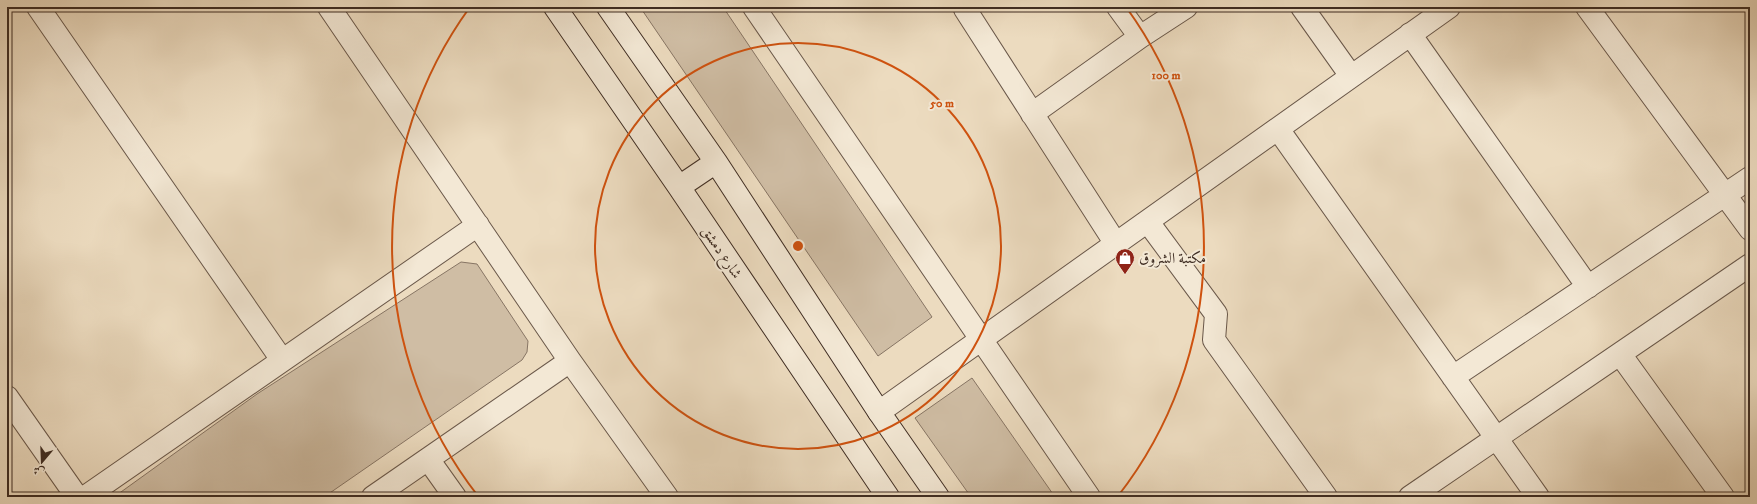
<svg xmlns="http://www.w3.org/2000/svg" width="1757" height="504" font-family="'IM FELL DW Pica',Amiri,serif">
  <rect width="100%" height="100%" fill="#ecdbbf"/>
  <filter id="stains"><feTurbulence type="fractalNoise" baseFrequency=".005" numOctaves="4"/><feColorMatrix values="0 0 0 0 .2 0 0 0 0 .09 0 0 0 0 .02 0 0 0 .5 -.17"/></filter>
  <radialGradient id="worn" r=".72"><stop offset=".6" stop-color="#630" stop-opacity="0"/><stop offset="1" stop-color="#630" stop-opacity=".3"/></radialGradient>
  <path fill="#cfbda4" stroke="#877564" d="M640,7H723L932,317L878,356Z
    M461,262L477,264L528,341L527,352L522,360L324,497H114L257,394Z
    M972,378L1055,497H971L915,418Z"/>
  <g fill="none" stroke-linecap="round" stroke-linejoin="round">
    <g stroke="#6a584a" stroke-width="24">
      <path id="street" d="M38,7L282,360
        M329,7L570,361L667,497
        M754,7L1089,497
        M969,7L965,9L1116,244
        M1118,7L1140,37L1186,7
        M1302,7L1351,76
        M1587,7L1750,229
        M1410,34L1588,287
        M1032,114L1140,37
        M1278,129L1538,497
        M1148,222L1216,314L1214,340L1326,497
        M1620,354L1723,497
        M1453,377L1750,178
        M7,397L77,497
        M879,412L1449,7
        M428,459L455,497
        M85,497L478,225
        M373,497L570,361
        M1410,497L1750,265"/>
    </g>
    <g stroke="#3f2d23" stroke-width="24">
      <path id="secondary" d="M555,7L679,187L888,497
        M608,7L716,162L879,412L938,497
        M679,187L716,162"/>
    </g>
    <use href="#street" stroke="#f3e8d5" stroke-width="22"/>
    <use href="#secondary" stroke="#f3e8d5" stroke-width="22"/>
  </g>
  <g fill="none" stroke="#cf520f" stroke-width="2">
    <circle cx="798" cy="246" r="203"/>
    <path d="M478 496A406 406 0 0 1 470 7M1126 7A406 406 0 0 1 1118 496"/>
  </g>
  <defs>
    <g id="shop-pin" transform="scale(1)"><path d="M0 17L-7.5 6A9.5 9.5 0 1 1 7.5 6Z" fill="#8f2418" stroke="#f3e8d5"/><path d="M-5-2.5h2.3a2.7 3.5 0 0 1 5.4 0H5L5.5 6h-11ZM-1.5-2.5h3a1.5 2.3 0 0 0-3 0Z" fill="#fff"/></g>
  </defs>
  <g fill-rule="evenodd">
    <use href="#shop-pin" x="1125" y="258"/>
  </g>
  <g text-anchor="middle" stroke-width="4" stroke-linejoin="round" paint-order="stroke">
    <g font-size="15" fill="#3f2d23" stroke="#f3e8d5">
      <text transform="translate(722 252) rotate(56)" y="5">شارع دمشق</text>
    </g>
    <g font-size="15" fill="#3f2d23" stroke="#f3e8d5" text-anchor="start">
      <text x="1139" y="263">مكتبة الشروق</text>
    </g>
  </g>
  <circle cx="798" cy="246" r="6" fill="#cf520f" stroke="#f3e8d5" stroke-width="2"/>
  <g font-size="12" text-anchor="middle" font-weight="bold" fill="#cf520f" stroke="#f3e8d5" stroke-width="4" stroke-linejoin="round" paint-order="stroke">
    <text x="1166" y="79">100 m</text>
    <text x="942" y="107">50 m</text>
  </g>
  <rect width="1757" height="504" fill="none" stroke="#ecdbbf" stroke-width="24"/>
  <rect x="8" y="8" width="1741" height="488" fill="none" stroke="#3f2d23" stroke-width="2"/>
  <rect x="12" y="12" width="1733" height="480" fill="none" stroke="#3f2d23"/>
  <g transform="translate(42 462) rotate(199)" stroke="#f3e8d5" stroke-width="3" paint-order="stroke">
  <path d="M0-3L7 15L0 10L-7 15Z" fill="#3f2d23"/>
  <text y="-6" font-size="11" font-weight="bold" text-anchor="middle" fill="#3f2d23">ش</text>
  </g>
  <rect width="100%" height="100%" filter="url(#stains)"/>
  <rect width="100%" height="100%" fill="url(#worn)"/>
</svg>
